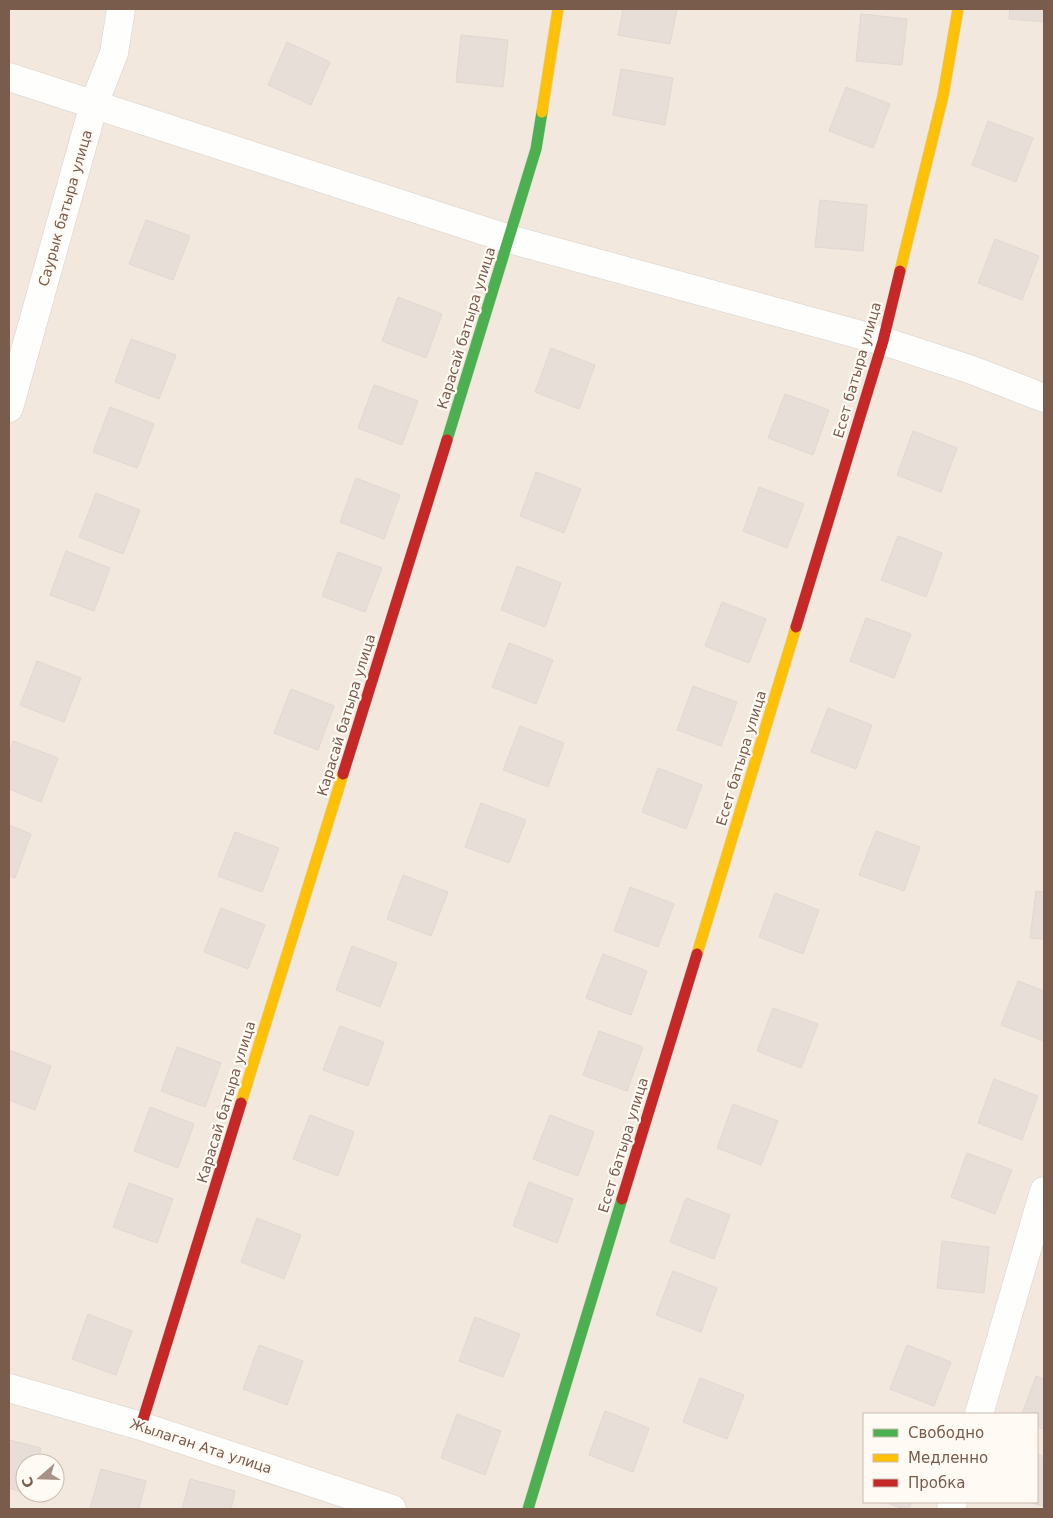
<svg xmlns="http://www.w3.org/2000/svg" width="1053" height="1518" font-family="'DejaVu Sans',sans-serif">
  <rect width="100%" height="100%" fill="#f9f5f0"/>
  <path fill="#f2e8de" fill-rule="evenodd" d="M9,9H1044V1509H9ZM864,1414H1037V1502H864ZM25,1463H55V1493H25Z"/>
  <path fill="#e6ded7" stroke="#e2d8d2" d="M623,9H677L670,44L618,35Z
    M1010,9H1044V22L1009,19Z
    M861,14L907,19L902,65L856,61Z
    M461,35L508,40L503,87L456,82Z
    M287,42L330,62L311,105L268,85Z
    M621,69L673,78L665,125L613,115Z
    M846,87L890,104L873,148L829,131Z
    M988,121L1033,138L1016,182L972,165Z
    M820,200L867,205L863,251L815,247Z
    M146,220L190,236L173,280L129,264Z
    M995,239L1039,256L1022,300L978,283Z
    M398,297L442,314L426,358L382,341Z
    M131,339L176,355L159,399L115,382Z
    M551,348L595,365L579,409L535,392Z
    M374,385L418,401L402,445L358,428Z
    M785,394L829,410L813,455L768,438Z
    M110,407L154,424L137,468L93,452Z
    M913,431L957,448L941,492L897,475Z
    M536,472L581,489L564,533L520,516Z
    M356,478L400,495L384,539L340,522Z
    M759,487L804,504L787,548L743,531Z
    M96,493L140,510L123,554L79,537Z
    M898,536L942,553L926,597L881,580Z
    M66,551L110,568L94,611L50,595Z
    M338,552L382,568L365,612L322,596Z
    M517,566L561,583L545,627L501,610Z
    M722,602L766,619L749,663L705,646Z
    M866,618L911,634L894,678L850,661Z
    M509,643L553,660L536,704L492,687Z
    M37,661L81,678L64,722L20,705Z
    M693,686L737,702L721,746L677,730Z
    M291,689L334,706L318,750L274,733Z
    M828,708L872,725L856,769L811,752Z
    M520,726L564,743L548,787L503,770Z
    M13,741L58,758L41,802L9,789V754Z
    M658,768L702,785L686,829L642,812Z
    M481,803L526,820L509,863L465,847Z
    M9,825L31,834L15,878L9,875Z
    M876,831L920,847L904,891L859,875Z
    M235,832L279,848L262,892L218,876Z
    M403,875L448,892L431,936L387,919Z
    M630,887L674,904L658,947L614,931Z
    M1036,891L1044,892V939L1030,938Z
    M775,893L819,910L803,954L759,937Z
    M221,908L265,925L248,969L204,952Z
    M352,946L397,963L380,1007L336,990Z
    M603,954L647,971L631,1015L586,998Z
    M1018,981L1044,991V1041L1001,1025Z
    M773,1008L818,1024L801,1068L757,1051Z
    M340,1026L384,1042L368,1086L323,1070Z
    M599,1031L643,1047L627,1091L583,1075Z
    M177,1047L221,1063L205,1107L161,1091Z
    M9,1050L51,1066L35,1110L9,1100Z
    M994,1079L1038,1096L1022,1140L978,1123Z
    M733,1104L778,1121L761,1165L717,1148Z
    M150,1107L194,1124L178,1168L134,1151Z
    M310,1115L354,1132L338,1176L293,1159Z
    M550,1115L594,1132L578,1176L533,1159Z
    M967,1153L1012,1170L995,1214L951,1197Z
    M529,1182L573,1199L557,1243L513,1226Z
    M129,1183L173,1199L157,1243L113,1227Z
    M686,1198L730,1215L714,1259L670,1242Z
    M257,1218L301,1235L284,1279L241,1262Z
    M942,1241L989,1247L984,1293L937,1288Z
    M673,1271L717,1288L701,1332L656,1315Z
    M88,1314L132,1331L116,1375L72,1359Z
    M475,1317L520,1334L503,1377L459,1361Z
    M259,1345L303,1361L287,1405L243,1389Z
    M907,1345L951,1362L934,1406L890,1389Z
    M1036,1376L1044,1379V1429L1037,1427V1414H1022Z
    M700,1378L744,1395L727,1439L683,1422Z
    M605,1411L649,1428L633,1472L589,1455Z
    M457,1414L501,1431L485,1475L441,1458Z
    M9,1440L41,1448L37,1463H25V1493L9,1488Z
    M1037,1454L1044,1457V1507L1030,1502H1037Z
    M101,1469L146,1481L139,1509H90Z
    M190,1479L235,1491L231,1509H182Z
    M884,1502H912L909,1509H904Z"/>
  <g fill="none" stroke-linecap="round" stroke-linejoin="round">
    <g stroke="#d7d1cb" stroke-width="29">
      <path id="street" d="M9,77L509,239L883,341L972,370L1044,398
        M9,408L94,104L114,53L121,9
        M9,1388L141,1426L392,1509
        M979,1414L1044,1191
        M951,1509L953,1502"/>
    </g>
    <g stroke="#d9d2cb" stroke-width="12">
      <path id="fast" d="M447,440L536,149L542,112
        M528,1509L622,1199"/>
    </g>
    <g stroke="#d9d2cb" stroke-width="12">
      <path id="slow" d="M542,112L558,9
        M900,271L943,96L958,9
        M697,954L796,627
        M241,1103L343,774"/>
    </g>
    <g stroke="#d9d2cb" stroke-width="12">
      <path id="jam" d="M796,627L883,341L900,271
        M343,774L447,440
        M622,1199L697,954
        M141,1426L241,1103"/>
    </g>
    <use href="#street" stroke="#fefefd" stroke-width="28"/>
    <use href="#fast" stroke="#4caf50" stroke-width="11"/>
    <use href="#slow" stroke="#ffc107" stroke-width="11"/>
    <use href="#jam" stroke="#c62828" stroke-width="11"/>
  </g>
  <g text-anchor="middle" stroke-width="4.5" stroke-linejoin="round" paint-order="stroke">
    <g font-size="14" fill="#7a5c4d" stroke="#fffaf3">
      <text transform="translate(65 208) rotate(-74)" y="5">Саурык батыра улица</text>
      <text transform="translate(466 328) rotate(-73)" y="5">Карасай батыра улица</text>
      <text transform="translate(857 370) rotate(-74)" y="5">Есет батыра улица</text>
      <text transform="translate(346 715) rotate(-73)" y="5">Карасай батыра улица</text>
      <text transform="translate(741 758) rotate(-73)" y="5">Есет батыра улица</text>
      <text transform="translate(226 1102) rotate(-73)" y="5">Карасай батыра улица</text>
      <text transform="translate(623 1145) rotate(-73)" y="5">Есет батыра улица</text>
      <text transform="translate(201 1446) rotate(18)" y="5">Жылаган Ата улица</text>
    </g>
  </g>
  <rect width="1053" height="1518" fill="none" stroke="#7a5c4d" stroke-width="20"/>
  <rect x="863" y="1413" width="175" height="90" fill="#fffaf3" stroke="#cabbb1"/>
  <rect x="873" y="1429" width="25" height="8" fill="#4caf50" stroke="#cabbb1"/>
  <text x="908" y="1438" font-size="15" fill="#7a5c4d">Свободно</text>
  <rect x="873" y="1454" width="25" height="8" fill="#ffc107" stroke="#cabbb1"/>
  <text x="908" y="1463" font-size="15" fill="#7a5c4d">Медленно</text>
  <rect x="873" y="1479" width="25" height="8" fill="#c62828" stroke="#cabbb1"/>
  <text x="908" y="1488" font-size="15" fill="#7a5c4d">Пробка</text>
  <g transform="translate(40 1478) rotate(250)"><circle r="24" fill="#fffaf3" stroke="#cabbb1"/>
  <path d="M0-4L9 19L0 12L-9 19Z" fill="#a69286"/>
  <text y="-8" font-size="14" font-weight="bold" text-anchor="middle" fill="#7a5c4d">С</text>
  </g>
</svg>
